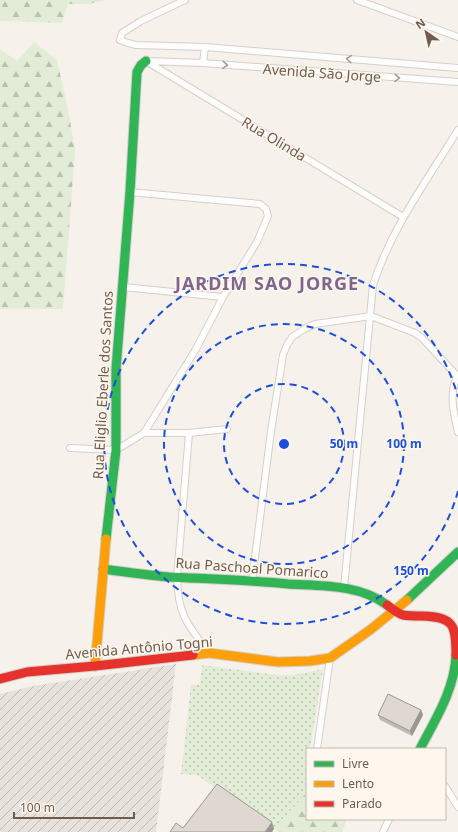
<svg xmlns="http://www.w3.org/2000/svg" width="458" height="832" font-family="'Noto Sans',sans-serif">
  <defs>
    <pattern id="industrial-furrows" width="10" height="10" patternUnits="userSpaceOnUse"><rect width="10" height="10" fill="#e8e2dc"/><path d="M-1 1l2-2M0 10L10 0M9 11l2-2" fill="none" stroke="#c0bab5"/></pattern>
    <pattern id="grass-dots" width="8" height="8" patternUnits="userSpaceOnUse"><rect width="8" height="8" fill="#e3ecd7"/><path d="M2 2h.1M6 6h.1" fill="none" stroke="#bcc2b1" stroke-width="1.8" stroke-linecap="round"/></pattern>
    <pattern id="forest-firs" width="22" height="20" patternUnits="userSpaceOnUse"><rect width="22" height="20" fill="#e3ecd7"/><path d="M5 1l3.5 6h-7zM16 11l3.5 6h-7z" fill="#bcc2b1"/></pattern>
  </defs>
  <rect width="100%" height="100%" fill="#f6f2eb"/>
  <path fill="url(#industrial-furrows)" d="M176,664L156,832H0V694L33,686Z"/>
  <path fill="url(#grass-dots)" d="M202,665L277,675H294L323,669L310,749H307V765L305,777L307,778V792L274,829L197,775L181,774L191,685H200Z"/>
  <path fill="url(#forest-firs)" d="M0,0H106L89,4H68L62,23L0,21Z
    M34,42L57,60L69,114L75,151L63,309H0V49L17,61Z
    M307,792V819H347L342,832H278L274,829Z"/>
  <g fill="none" stroke-linecap="round" stroke-linejoin="round">
    <g stroke="#d5cfca" stroke-width="8">
      <path id="street" d="M185,0L141,21L122,33L120,40L128,43L136,45L205,47L458,68
        M357,0L458,37
        M205,47L203,63L458,82
        M146,61L403,217
        M147,61L203,63
        M130,192L260,204L266,209L268,216L257,242L223,297L196,349L144,433
        M123,287L223,297
        M458,375C448,392 454,415 458,432
        M189,433L177,577C178,615 187,624 209,653
        M70,448L116,450L144,433H189L227,429
        M252,581L271,431L283,355L287,345L292,337L306,328L315,324L371,316L415,333L422,338L458,377
        M344,588L373,285C391,229 427,180 458,130
        M317,749L330,658
        M445,786L458,807
        M383,832L389,819"/>
    </g>
    <g stroke="#d5cfc8" stroke-width="11">
      <path id="fast" d="M106,539L116,450V369L130,192L137,72L141,65L146,61
        M103,569C125,572 147,575 169,577C209,579 248,580 288,584C321,586 359,584 387,605
        M407,600L458,552
        M420,749C435,720 455,689 456,655"/>
    </g>
    <g stroke="#d5cfc8" stroke-width="11">
      <path id="slow" d="M193,655L209,653L278,662L310,661L330,658L370,630L407,600
        M95,666L106,539"/>
    </g>
    <g stroke="#d5cfc8" stroke-width="11">
      <path id="jam" d="M387,605C392,609 397,613 403,615C409,616 416,616 422,616C454,617 456,625 456,655
        M0,679L27,672L95,666L193,655"/>
    </g>
    <use href="#street" stroke="#fefdfc" stroke-width="6"/>
    <use href="#fast" stroke="#30b455" stroke-width="9"/>
    <use href="#slow" stroke="#ff9f0a" stroke-width="9"/>
    <use href="#jam" stroke="#e5322d" stroke-width="9"/>
  </g>
  <path fill="#c0bab4" d="M421,710L423,715L412,736L380,720L378,715Z"/>
  <path fill="#9c9792" d="M421,710L423,715L412,736L410,731Z
    M272,822L274,829L272,832H265Z"/>
  <path fill="#dfd8d1" stroke="#9c9792" d="M388,694L421,710L410,731L378,715Z
    M217,784L272,822L265,832H170L176,823L183,828Z"/>
  <defs><path id="oneway-chevron" d="M-2-3.5L2.5 0L-2 3.5" fill="none" stroke-width="1.6" stroke-linecap="round" stroke-linejoin="round"/></defs>
  <g stroke="#aa9b94">
    <use href="#oneway-chevron" transform="translate(349 59) rotate(-175)"/>
    <use href="#oneway-chevron" transform="translate(225 65) rotate(4)"/>
    <use href="#oneway-chevron" transform="translate(397 78) rotate(4)"/>
  </g>
  <g fill="none" stroke="#1d4ed8" stroke-width="2" stroke-dasharray="7 5">
    <circle cx="284" cy="444" r="60"/>
    <circle cx="284" cy="444" r="120"/>
    <path d="M458 491A180 180 0 1 1 458 397"/>
  </g>
  <g text-anchor="middle" stroke-width="3" stroke-linejoin="round" paint-order="stroke">
    <g font-size="14" fill="#725a4e" stroke="#fdf7ed">
      <text transform="translate(322 73) rotate(4)" y="5">Avenida São Jorge</text>
      <text transform="translate(274 139) rotate(31)" y="5">Rua Olinda</text>
      <text transform="translate(103 385) rotate(-87)" y="5">Rua Eliglio Eberle dos Santos</text>
      <text transform="translate(252 568) rotate(4)" y="5">Rua Paschoal Pomarico</text>
      <text transform="translate(139 648) rotate(-5)" y="5">Avenida Antônio Togni</text>
    </g>
    <g font-size="18" font-weight="bold" letter-spacing="1" fill="#80668e" stroke="#fdf7ed">
      <text x="267" y="290">JARDIM SAO JORGE</text>
    </g>
  </g>
  <circle cx="284" cy="444" r="6" fill="#1d4ed8" stroke="#fdf7ed" stroke-width="2"/>
  <g font-size="12" text-anchor="middle" font-weight="bold" fill="#1d4ed8" stroke="#fdf7ed" stroke-width="3" stroke-linejoin="round" paint-order="stroke">
    <text x="344" y="448">50 m</text>
    <text x="404" y="448">100 m</text>
    <text x="411" y="575">150 m</text>
  </g>
  <rect x="306" y="748" width="140" height="72" fill="#fdf7ed" stroke="#c5b8ad"/>
  <rect x="314" y="761" width="20" height="6" fill="#30b455" stroke="#c5b8ad"/>
  <text x="342" y="768" font-size="12" fill="#725a4e">Livre</text>
  <rect x="314" y="781" width="20" height="6" fill="#ff9f0a" stroke="#c5b8ad"/>
  <text x="342" y="788" font-size="12" fill="#725a4e">Lento</text>
  <rect x="314" y="801" width="20" height="6" fill="#e5322d" stroke="#c5b8ad"/>
  <text x="342" y="808" font-size="12" fill="#725a4e">Parado</text>
  <g transform="translate(426 32) rotate(326)" stroke="#fdf7ed" stroke-width="3" paint-order="stroke">
  <path d="M0-3L7 15L0 10L-7 15Z" fill="#725a4e"/>
  <text y="-6" font-size="11" font-weight="bold" text-anchor="middle" fill="#725a4e">N</text>
  </g>
  <path d="M14 812v6h120v-6" fill="none" stroke="#725a4e" stroke-width="2"/>
  <text x="20" y="812" font-size="12" fill="#725a4e" stroke="#fdf7ed" stroke-width="3" paint-order="stroke">100 m</text>
</svg>
